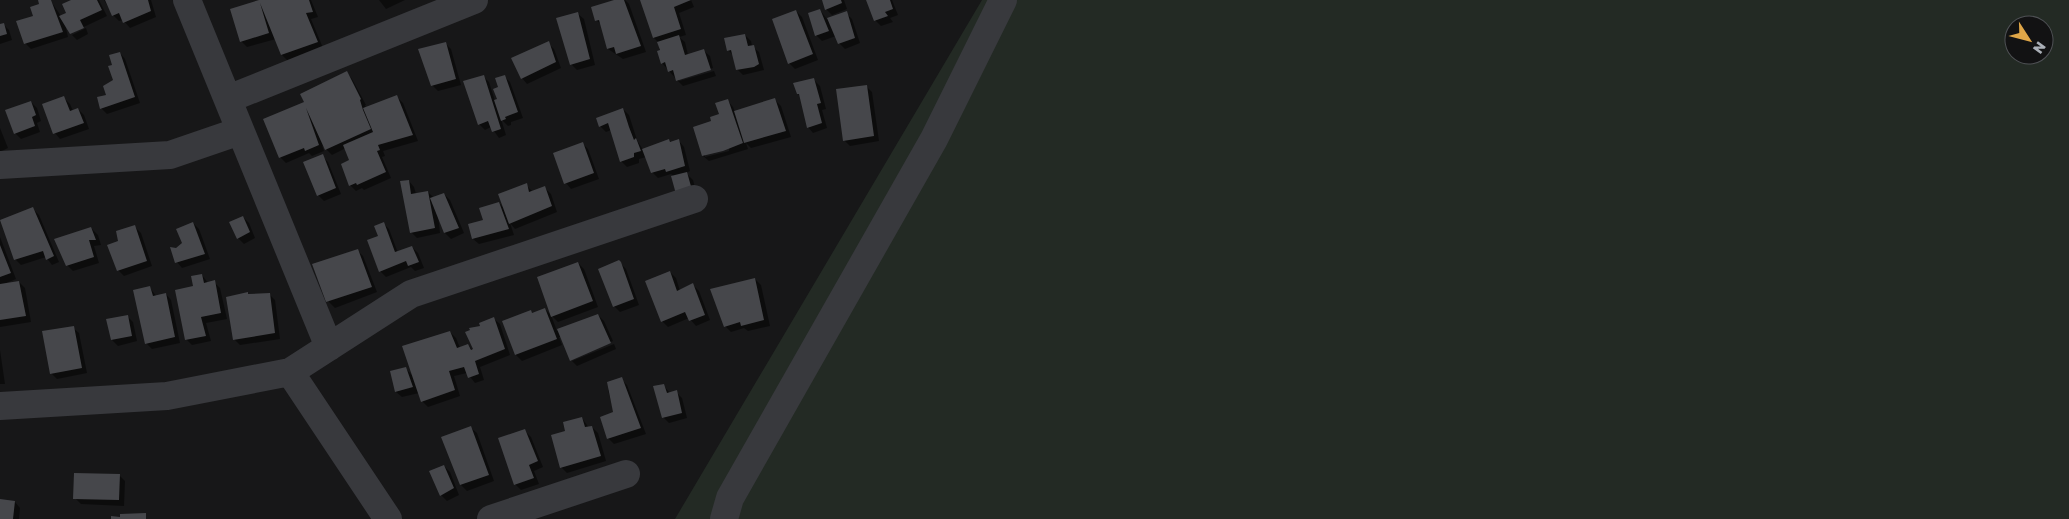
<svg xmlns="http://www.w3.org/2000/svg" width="2069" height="519" font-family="'Golos Text',sans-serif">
  <rect width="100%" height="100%" fill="#171718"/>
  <path fill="#232a24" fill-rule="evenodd" d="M982,0H2069V519H675ZM2014,25H2044V55H2014Z"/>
  <path fill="#0007" fill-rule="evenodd" d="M41,0H50L61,16L67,14L74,0H99L107,16L71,33L65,24L68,37L31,49L25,43L41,5Z
    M104,0H151L156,17L130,28L123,20L119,21L113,15Z
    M260,0H311L318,17L311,19L323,48L288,61L282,55L276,39L247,47L241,41Z
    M379,0H405L386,9Z
    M618,0H625L629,4L646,52L623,59L608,49L602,25L596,20Z
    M641,0H691L694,7L679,13L686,35L679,37L685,42L688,55L704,51L710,56L713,68L679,79V81L714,71L716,76L683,86L677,80L662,63L658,42L654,38Z
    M823,0H844L847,9L832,15L826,9Z
    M867,0H892L898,15L890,18L893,22L881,26L875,20Z
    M820,10L827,19L846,13L852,19L860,43L845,49L839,43L836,36L822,41L816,35Z
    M796,11L802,17L818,60L795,69L789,63Z
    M578,14L584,19L595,65L577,70L571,64Z
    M3,24L9,30L12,40L0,44V25Z
    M86,28L88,34L77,40L72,35Z
    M745,35L751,41L752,46L759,52L764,70L743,75L737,69L734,56L728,50Z
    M445,43L451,49L461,85L438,91L432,85Z
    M548,43L554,49L561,68L527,84L522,78Z
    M120,53L125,59L140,103L107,114L101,108L114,81V66Z
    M347,73L352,79L366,105H365L366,109L397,97L403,103L418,141L383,151L385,156L382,157L391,178L364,190L362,188L356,191L350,185L351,161L346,148L332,155L322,145L324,151L312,156L309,153L286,163L280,157L306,103Z
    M483,76L489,82L495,101L498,99L504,76L510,82L523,118L511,122V125L508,126L501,119L506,135L499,138L491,127L485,130L479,124Z
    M814,80L820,86L826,109L822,110L827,128L813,133L808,127L801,96L798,94Z
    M867,87L872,92L879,141L850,146L844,140Z
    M64,98L70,104L73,111L78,109L84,115L89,129L60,139L55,133Z
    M775,100L781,106L791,137L751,148L746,143L748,149L709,161L703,156L728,101L733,107L735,112ZM729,148V151L705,157V154Z
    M31,102L37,108L41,121L37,123L40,132L21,139L15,133Z
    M623,109L629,115L637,140L643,150L669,140L672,143L679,141L684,147L690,171L686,173L693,180L697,195L671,174L658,178L652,172L646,157L639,159V163L627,167L621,161L611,130L606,132L600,126Z
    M0,128L8,148L0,152Z
    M582,143L588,149L599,179L571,189L566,183Z
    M322,156L328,162L341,194L324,201L318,195Z
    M409,181L414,187L416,194L428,192L434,198L444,194L450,200L464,233L451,239L445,233L438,215L440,233L417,238L411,232Z
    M526,185L533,192L545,188L551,194L557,212L515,229L510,223L514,235L479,244L473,239L484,221L499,203L504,208Z
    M33,209L39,215L59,262L52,265L46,257L21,265L15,259Z
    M243,217L249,223L255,238L244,244L238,238Z
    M193,223L199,229L210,259L182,268L177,262L176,249L183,244Z
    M383,223L389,229L398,253L412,247L418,253L424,268L415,271L411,267L386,277L380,271L379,237Z
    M135,227L141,233L152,266L124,276L118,270L120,242Z
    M92,229L98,235L101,245L94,246L99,263L73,271L67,265Z
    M0,237L16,279L4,284L19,282L25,288L31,322L0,327Z
    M357,250L363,256L377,292L335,308L329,302L314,265Z
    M618,261L626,269L639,305L620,312L614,306Z
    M578,263L584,269L598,307L558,322L551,315L557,331L598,315L604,321L613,341L572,359V361L561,337H559L562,345L522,361L516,355L503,322L545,309L552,316Z
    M670,272L676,278L680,291L693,285L699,291L710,320L696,326L689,318L668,327L662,321Z
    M202,275L208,283L214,282L220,288L227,319L206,323L211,341L192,345L187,340L195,287Z
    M755,279L761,285L770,326L748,331L744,328L731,332L725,326Z
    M150,288L157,297L166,294L171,300L180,343L152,349L146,343Z
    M269,294L275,300L280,339L240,345L234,339L249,295Z
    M127,316L133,322L137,341L118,346L112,340Z
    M494,319L500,324L510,355L480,367L484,380L475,383L467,373L454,376L460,396L428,407L422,401L419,393L402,397L396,392L405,368L413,376L450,332L456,338L460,348L468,345L476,354V329Z
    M73,328L79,333L87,373L57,379L51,373Z
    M614,344L616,349L577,366L572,361Z
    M0,350L5,384H0Z
    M621,379L627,385L646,434L614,444L608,438L614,413L608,390Z
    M663,385L670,393L676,392L682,398L687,418L669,423L663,417Z
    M582,418L589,428L592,427L598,433L606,461L567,473L561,467L567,432Z
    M471,428L477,433L494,481L467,491L461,485Z
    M525,431L531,437L543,467L534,471L539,484L521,490L515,484Z
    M444,466L450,472L459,495L447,501L441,495Z
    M119,475L125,481L124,506L81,504L75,498Z
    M0,500L15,502L20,508L19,519H0Z"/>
  <path fill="#46474b" d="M38,0H51L63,32L24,44L16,21L33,16L30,7L39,4Z
    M71,0H97L102,10L80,20L84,28L70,34L59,16L66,13L62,4Z
    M105,0H148L151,11L123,23L119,13L112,16Z
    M259,0H309L313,12L306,13L318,42L281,55L260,3L269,33L240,42L230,9Z
    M614,0H624L641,46L616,54L614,47L607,49L599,20L595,21L591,7Z
    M640,0H691L674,7L681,29L653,38Z
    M822,0H841L842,3L825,10Z
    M866,0H890L893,9L885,12L888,16L874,21Z
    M820,9L829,31L815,36L808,13Z
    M796,10L813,54L788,64L772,19Z
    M847,11L855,38L838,44L827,18Z
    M578,12L590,59L570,65L556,18Z
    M4,23L7,34L0,36V24Z
    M745,34L748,46L754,45L759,64L754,67L736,70L731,50L727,51L724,38Z
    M679,35L685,55L704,49L711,70L676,81L673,70L668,72L665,62L661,64L657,51L660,50L657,42Z
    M549,41L556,62L521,79L511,58Z
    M446,42L456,79L431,86L418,49Z
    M120,52L135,97L100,109L97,97L106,95L103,86L113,80L108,66L112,65L109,55Z
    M347,71L361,99L360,100L363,110L371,129L325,150L306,108L319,145L305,151L304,148L279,158L263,119L304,102L300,94Z
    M484,75L501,129L492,132L488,121L478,125L463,81Z
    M505,75L518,112L505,117L506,119L501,121L494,100L497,99L493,89L498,87L495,78Z
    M814,78L821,103L817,104L822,123L807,128L799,94H797L793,83Z
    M867,85L874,136L843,141L836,89Z
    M397,95L413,135L378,145L380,150L377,151L386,172L357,185L356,183L349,186L341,164L349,160L343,145L373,132L363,108Z
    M64,96L70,111L78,108L84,123L53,134L42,104Z
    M775,98L786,131L744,143L734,111Z
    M728,99L743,143L723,151L702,156L693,127L711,121L710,117L719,114L715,103Z
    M31,101L36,115L32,117L35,126L14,134L5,110Z
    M623,108L629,127L634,140L636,138L641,151L634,153V157L620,162L608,123L599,127L596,118Z
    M669,139L670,142L679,139L685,166L666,172L665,169L651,173L642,149Z
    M583,142L594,173L564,184L553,153Z
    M323,154L336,188L317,196L303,162Z
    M687,172L692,190L676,194L671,176Z
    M409,180L411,194L428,191L435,228L410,233L400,181Z
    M527,183L529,192L545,186L552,206L509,224L498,194Z
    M444,193L459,228L444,233L430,198Z
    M499,202L509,229L472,239L468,224L483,220L479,208Z
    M33,207L54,256L46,260L43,251L14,260L0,220Z
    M243,216L250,232L237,239L229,222Z
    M193,222L205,254L175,263L170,247L176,248L182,243L176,229Z
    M384,222L395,252L412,246L419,262L408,266L406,261L379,272L367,240L378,236L374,226Z
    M135,225L147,261L117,271L107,245L118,241L116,231Z
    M91,227L96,240H89L94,257L66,266L54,239Z
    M0,245L11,273L0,277Z
    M358,249L372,287L326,302L312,264Z
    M619,260L621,262L634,299L613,307L598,269Z
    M578,262L593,301L551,317L537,277Z
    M670,271L677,291L693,283L705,315L689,321L685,312L661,322L645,281Z
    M202,274L204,283L215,280L221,313L201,317L206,336L185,340L175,290L193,286L191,276Z
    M755,278L764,320L741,326L740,322L724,327L710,289Z
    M19,281L26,316L0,320V284Z
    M150,286L153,296L166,293L175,337L145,344L133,290Z
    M248,292V294L270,293L275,333L233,340L226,297Z
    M545,308L557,339L515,355L502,321L523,313L531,310L532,313Z
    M598,314L611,343L570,361L557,329Z
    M128,315L132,336L111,340L106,319Z
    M494,317L505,349L475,361L479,374L468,378L464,367L449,371L455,390L421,402L402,346L450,331L457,348L468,344L471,350L473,349L465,332L470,330L469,328L480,326L479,323Z
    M74,326L82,368L50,374L42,331Z
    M406,367L413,387L395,392L390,371Z
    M622,377L641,428L607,439L600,417L613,412L607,382Z
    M664,384L667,393L677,390L682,413L662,418L653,386Z
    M582,417L585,427L592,426L601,456L560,468L551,435L565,431L563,422Z
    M471,426L489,475L460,485L441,437Z
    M525,429L538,461L529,465L534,478L514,485L498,438Z
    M444,465L454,488L440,496L429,471Z
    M74,473L120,474L119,500L73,499Z
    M0,499L15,501L13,519H0Z
    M146,513V519H111V516L120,517V514Z"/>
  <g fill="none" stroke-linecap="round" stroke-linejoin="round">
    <path stroke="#38393d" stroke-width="28" d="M187,0L329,347
      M228,99L474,0
      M0,165L170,155L240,131
      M290,372L388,519
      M0,406L167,396L290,372L411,294L694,199
      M491,519L626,474
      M724,519L730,498L934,139L1003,0"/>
  </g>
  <g transform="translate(2029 40) rotate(126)"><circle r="24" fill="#121213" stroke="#4f5155"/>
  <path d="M0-4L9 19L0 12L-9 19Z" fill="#dfa648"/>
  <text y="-8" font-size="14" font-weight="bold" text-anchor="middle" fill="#aaafb7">N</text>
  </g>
</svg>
